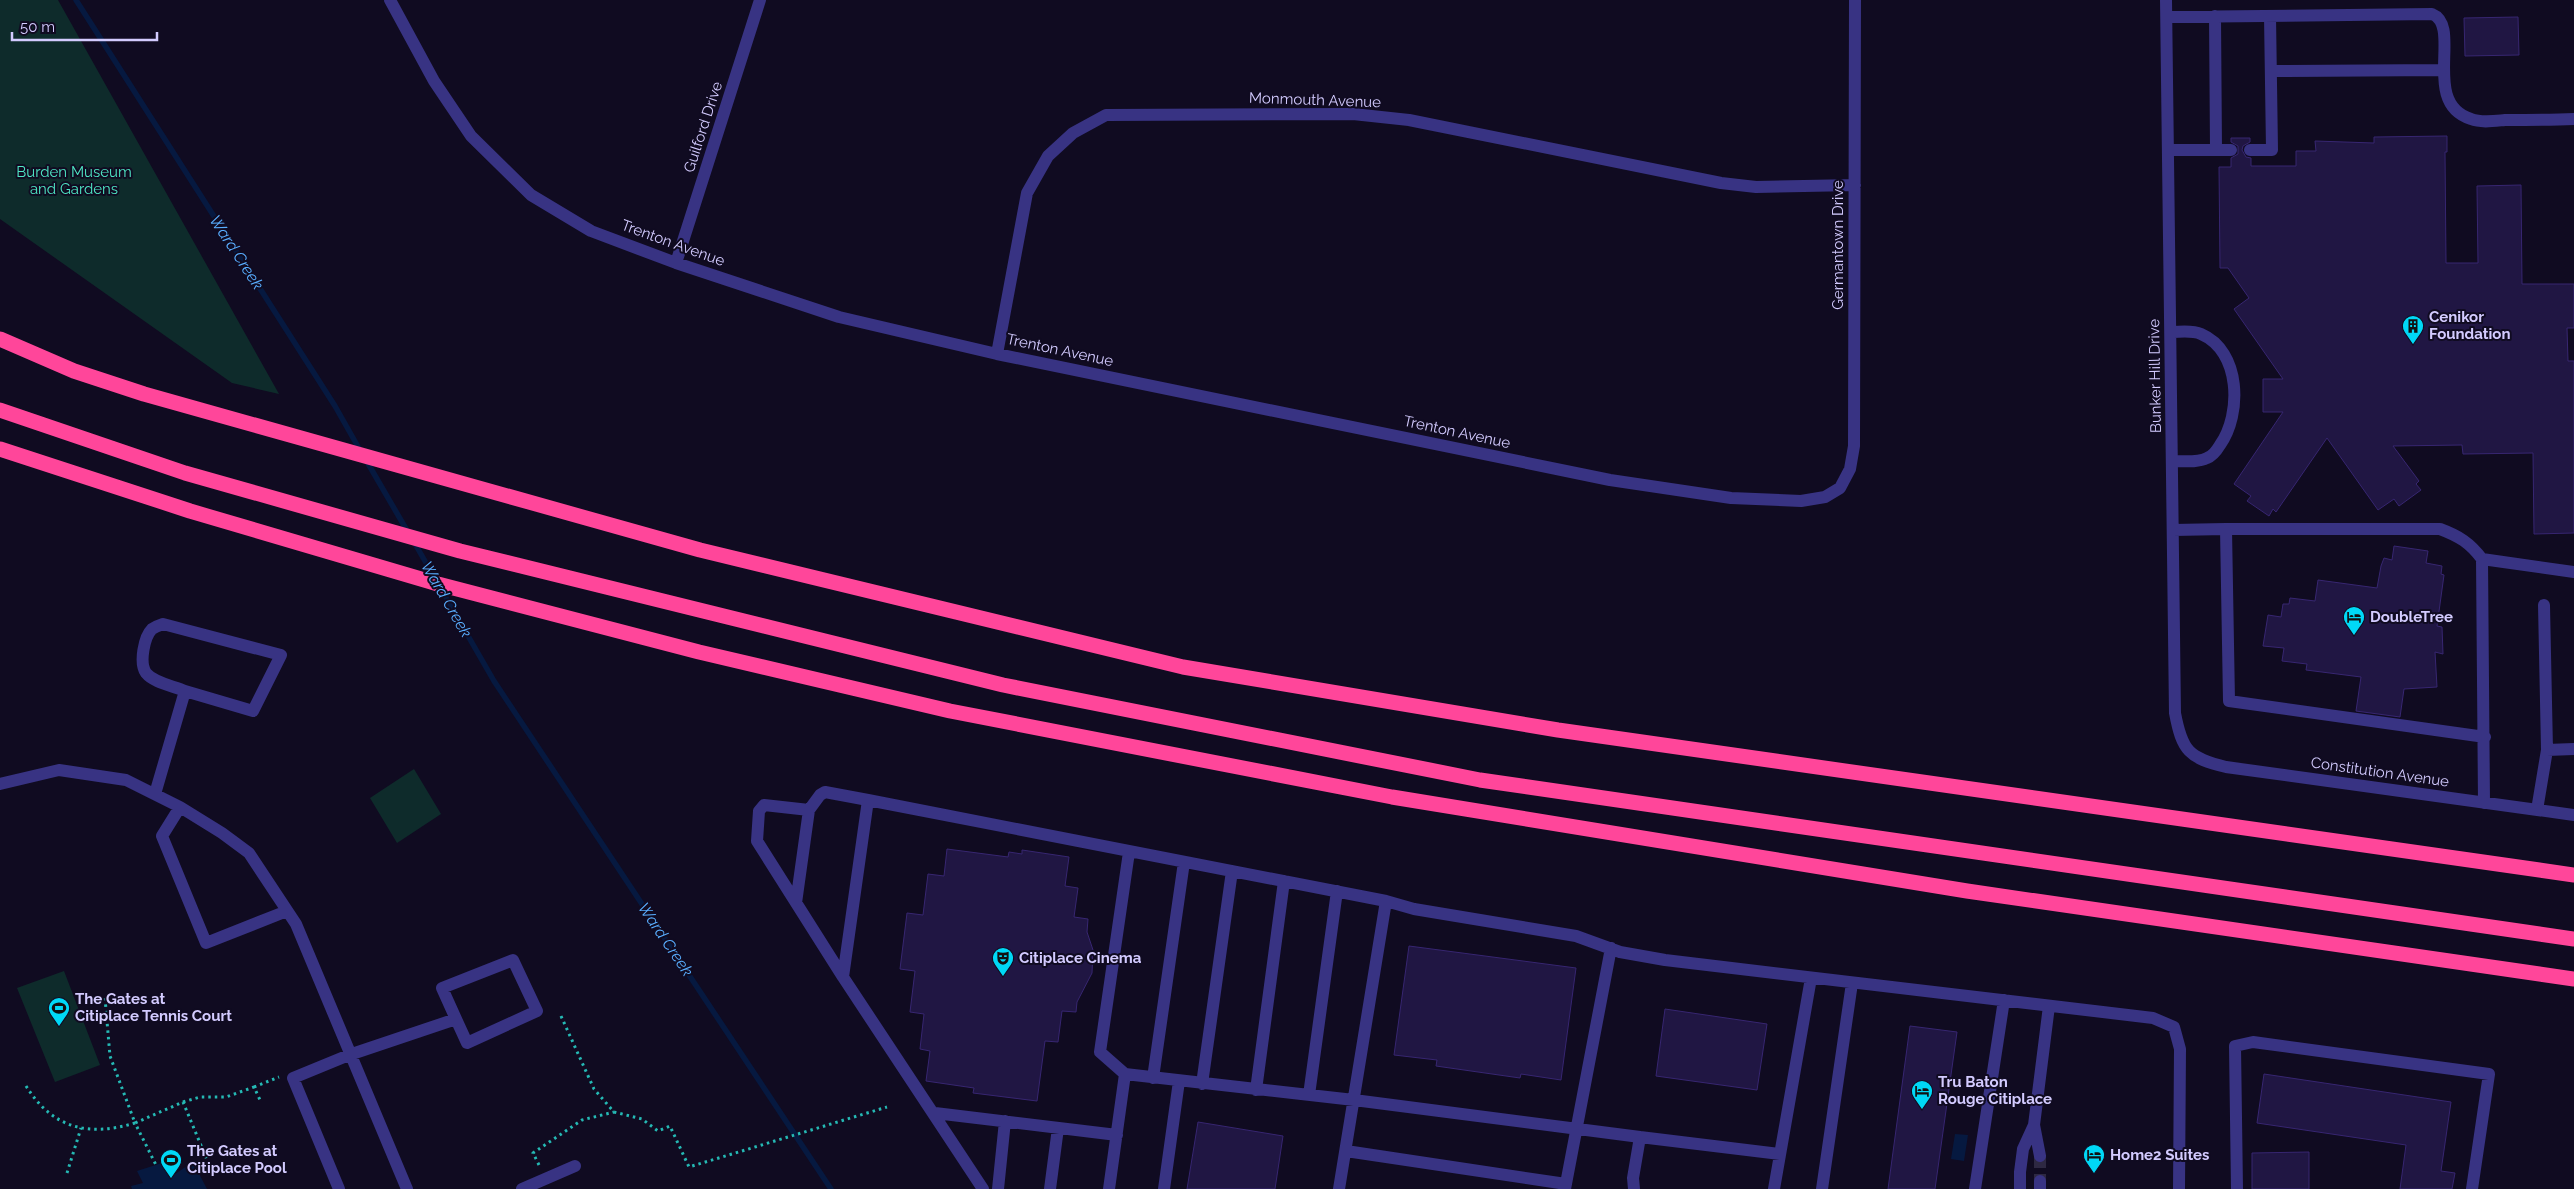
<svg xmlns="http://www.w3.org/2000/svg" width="2574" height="1189" font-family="Raleway,sans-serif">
  <rect width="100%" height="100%" fill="#100b21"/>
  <path fill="#0e2b2b" d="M0,0H58L279,394L232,383L0,219Z
    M414,769L441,814L397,843L370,798Z
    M64,971L100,1065L55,1082L17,988Z"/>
  <path fill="#061940" d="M1955,1134L1968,1135L1964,1161L1951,1159Z
    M168,1161L175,1174L193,1162L207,1189H132L131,1186L143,1183L137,1171Z"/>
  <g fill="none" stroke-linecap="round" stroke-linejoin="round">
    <path stroke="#061940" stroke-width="5.5" d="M76,0L335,406L361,452
      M366,460L409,534
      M414,542L494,681L831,1189"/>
  </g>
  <path fill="#201643" stroke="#372671" d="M2518,17L2519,55L2465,56L2464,18Z
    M2447,136V152H2445L2446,263H2478L2477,186L2521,185L2522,284H2574V328H2567L2568,361H2574V533L2534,534L2533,453L2463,454L2462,445L2393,446L2419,481L2416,484L2421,490L2399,506L2394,499L2378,510L2327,438L2276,512L2273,509L2269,516L2247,501L2251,496L2234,484L2283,412H2263V379H2283L2234,309L2249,298L2228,268H2220L2219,167H2231V158L2238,154V146L2231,142V138H2250V142L2243,146L2242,150L2246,157L2251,158V166H2296V151H2316L2315,141L2374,143V137Z
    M2394,546L2428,551L2426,563L2442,566L2441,574L2444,575L2437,626L2442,627L2443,654L2435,652L2437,687L2404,689L2400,717L2356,711L2361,677L2306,670L2307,664L2282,661L2284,648L2263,646L2268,615L2281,617L2283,604H2289L2290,598L2315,601L2318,580L2377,588L2381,566L2384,558L2392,560Z
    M947,849L1008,857L1009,852L1022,854V850L1069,857L1065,886L1078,888L1074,917L1088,919L1087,932L1093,950L1092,973L1077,1002L1076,1012L1062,1011L1058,1042L1045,1041L1037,1101L973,1093L974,1088L926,1081L930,1051L920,1049L924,1014L910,1012L915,971L900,969L907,913L923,915L928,874L944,876Z
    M1409,946L1576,968L1561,1080L1521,1074L1520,1078L1436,1066L1437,1060L1394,1055Z
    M1665,1009L1767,1024L1757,1090L1656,1076Z
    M1910,1026L1957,1032L1935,1189H1888Z
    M2264,1074L2451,1102L2441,1171L2455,1173L2452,1189H2400L2406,1145L2257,1123Z
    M1198,1122L1283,1136L1275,1189H1187Z
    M2309,1152V1189H2252V1153Z"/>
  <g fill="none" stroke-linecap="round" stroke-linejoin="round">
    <path stroke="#2d2842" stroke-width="12" stroke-dasharray="12 6" stroke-linecap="butt" d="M2040,1156V1181"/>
    <path stroke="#25b9b4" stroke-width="3" stroke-dasharray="2.5 4" stroke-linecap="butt" d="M105,998L110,1056L135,1123L183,1102L212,1172
      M561,1016L594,1089L614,1112L642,1119L658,1131L670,1126L689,1167L887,1107
      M26,1086C53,1129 89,1137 135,1123L156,1165
      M254,1087L279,1077
      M183,1102L200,1097H226L254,1087L261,1102
      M539,1165L533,1153L582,1120L614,1112
      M67,1173L81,1128"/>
    <path stroke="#383383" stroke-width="12" d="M390,0L434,81L471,136L531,195L591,231L676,263L839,317L997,354L1610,480L1731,498L1801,501L1825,497L1840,488L1850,469L1854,446L1855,0
      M2166,0L2175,713C2182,751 2189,758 2226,767L2574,815
      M2215,16L2216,150
      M2167,17L2432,14C2463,26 2420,103 2471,119C2481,123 2494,121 2505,120C2528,120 2551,120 2574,119
      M2271,71L2444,70
      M2169,150H2231
      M2250,150H2272L2270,16
      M676,263L760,0
      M2171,332C2181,332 2192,330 2201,334C2241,351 2242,414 2220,445C2217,450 2213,456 2207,458C2197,463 2183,461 2173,461
      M997,354L1027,193L1048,156L1073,133L1106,115L1353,114L1409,120L1721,183L1756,187L1855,185
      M2173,530L2226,529
      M2482,559C2470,543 2459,536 2440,529H2226L2229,701L2485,737
      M2547,750L2574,749
      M0,784L59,770L126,780L180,807L222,833L249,853L296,924L407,1189
      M155,794L185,691L253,711L281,655L163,624C160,625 155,627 152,629C144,637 139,663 146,673C154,683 174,686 185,691
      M2484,803L2482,559L2574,572
      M180,807L162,836L206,943L287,911
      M2537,810L2547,750L2544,605
      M1129,852L1100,1052L1125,1074L1354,1100L1640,1137L1633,1178L1634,1189
      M796,903L809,810
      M843,977L757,841L759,811L764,805L809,810L820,795L825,792L868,800
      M1153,1078L1184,862
      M1202,1084L1232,871
      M1256,1090L1284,881
      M1309,1095L1337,891
      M935,1113L1117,1135
      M2034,1125L2040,1156
      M1640,1137L1780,1154
      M1346,1151L1566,1184
      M339,1189L293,1078L349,1055L456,1019L467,1043L537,1011L513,960L442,988L456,1019
      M522,1189L575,1166
      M983,1189L843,977L868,800L1386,901L1414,909L1576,936L1620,952L1665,960L2153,1018L2174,1027L2180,1049L2179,1189
      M998,1189L1005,1121
      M1050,1189L1058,1128
      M1109,1189L1125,1074
      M1164,1189L1179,1081
      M1339,1189L1386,901
      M1565,1189L1611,948
      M1774,1189L1811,978
      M1822,1189L1852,983
      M1975,1189L2004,1000
      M2020,1189V1172L2023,1149L2034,1125L2049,1006
      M2040,1189V1181
      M2237,1189L2235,1046L2253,1042L2489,1074L2472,1189"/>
    <path stroke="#ff469a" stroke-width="15" d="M0,339L74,371L144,394L700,550L1183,667L1558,730L2574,875
      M0,410L185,473L460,551L1003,685L1480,780L2574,939
      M0,449L190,511L438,584L699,652L950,711L1392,797L1967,891L2574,979"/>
  </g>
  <defs>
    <g id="building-pin" transform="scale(1.125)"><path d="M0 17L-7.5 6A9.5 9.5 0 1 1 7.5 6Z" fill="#00d8f6" stroke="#100b21"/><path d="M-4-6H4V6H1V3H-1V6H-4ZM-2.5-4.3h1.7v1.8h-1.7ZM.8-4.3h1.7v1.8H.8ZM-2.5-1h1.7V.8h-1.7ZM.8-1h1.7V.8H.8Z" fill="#111"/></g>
    <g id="hotel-pin" transform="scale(1.125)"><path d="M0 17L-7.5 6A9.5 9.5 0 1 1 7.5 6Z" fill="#00d8f6" stroke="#100b21"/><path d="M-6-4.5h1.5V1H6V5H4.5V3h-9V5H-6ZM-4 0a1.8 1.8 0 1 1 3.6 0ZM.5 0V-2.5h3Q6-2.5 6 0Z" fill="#111"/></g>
    <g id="theatre-pin" transform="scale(1.125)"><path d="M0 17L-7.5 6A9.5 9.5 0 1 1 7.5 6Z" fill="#00d8f6" stroke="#100b21"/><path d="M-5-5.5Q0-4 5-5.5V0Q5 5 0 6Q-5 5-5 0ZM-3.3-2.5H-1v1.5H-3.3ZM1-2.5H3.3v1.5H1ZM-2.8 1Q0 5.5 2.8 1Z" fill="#111"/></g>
    <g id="stadium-pin" transform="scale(1.125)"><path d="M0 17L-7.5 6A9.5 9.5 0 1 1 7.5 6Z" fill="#00d8f6" stroke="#100b21"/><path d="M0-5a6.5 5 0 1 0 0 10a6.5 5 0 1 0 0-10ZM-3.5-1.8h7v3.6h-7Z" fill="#111"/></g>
  </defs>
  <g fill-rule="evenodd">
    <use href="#building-pin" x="2413" y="326"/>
    <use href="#hotel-pin" x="2354" y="617"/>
    <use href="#theatre-pin" x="1003" y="958"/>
    <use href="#stadium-pin" x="59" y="1008"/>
    <use href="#hotel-pin" x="1922" y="1091"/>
    <use href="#hotel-pin" x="2094" y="1155"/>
    <use href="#stadium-pin" x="171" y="1160"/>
  </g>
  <g text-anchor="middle" stroke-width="4" stroke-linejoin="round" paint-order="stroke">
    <g font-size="15" fill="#d3cbff" stroke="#100b21">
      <text transform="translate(1315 100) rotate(2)" y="5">Monmouth Avenue</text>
      <text transform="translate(703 127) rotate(-72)" y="5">Guilford Drive</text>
      <text transform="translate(673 243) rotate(20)" y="5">Trenton Avenue</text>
      <text transform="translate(1838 245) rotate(-90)" y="5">Germantown Drive</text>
      <text transform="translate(1060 350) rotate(12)" y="5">Trenton Avenue</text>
      <text transform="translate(2155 376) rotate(-91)" y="5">Bunker Hill Drive</text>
      <text transform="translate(1457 432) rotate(12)" y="5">Trenton Avenue</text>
      <text transform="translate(2380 772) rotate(8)" y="5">Constitution Avenue</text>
    </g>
    <g font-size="15" fill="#4fe7c5" stroke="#100b21">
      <text x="74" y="177">Burden Museum<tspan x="74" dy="17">and Gardens</tspan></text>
    </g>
    <g font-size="15" font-weight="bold" fill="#d3cbff" stroke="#100b21" text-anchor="start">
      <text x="2429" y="322">Cenikor<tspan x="2429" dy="17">Foundation</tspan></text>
      <text x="2370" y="622">DoubleTree</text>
      <text x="1019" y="963">Citiplace Cinema</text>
      <text x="75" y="1004">The Gates at<tspan x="75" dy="17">Citiplace Tennis Court</tspan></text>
      <text x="1938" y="1087">Tru Baton<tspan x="1938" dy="17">Rouge Citiplace</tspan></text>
      <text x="187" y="1156">The Gates at<tspan x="187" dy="17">Citiplace Pool</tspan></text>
      <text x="2110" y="1160">Home2 Suites</text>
    </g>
    <g font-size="16" font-style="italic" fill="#59aeff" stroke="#100b21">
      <text transform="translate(237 252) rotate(57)" y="6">Ward Creek</text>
      <text transform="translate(447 599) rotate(60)" y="6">Ward Creek</text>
      <text transform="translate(666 939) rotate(56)" y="6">Ward Creek</text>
    </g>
  </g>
  <path d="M12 32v8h145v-8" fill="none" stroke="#d3cbff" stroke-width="2.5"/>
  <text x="20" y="32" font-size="15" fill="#d3cbff" stroke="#100b21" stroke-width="4" paint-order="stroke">50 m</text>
</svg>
